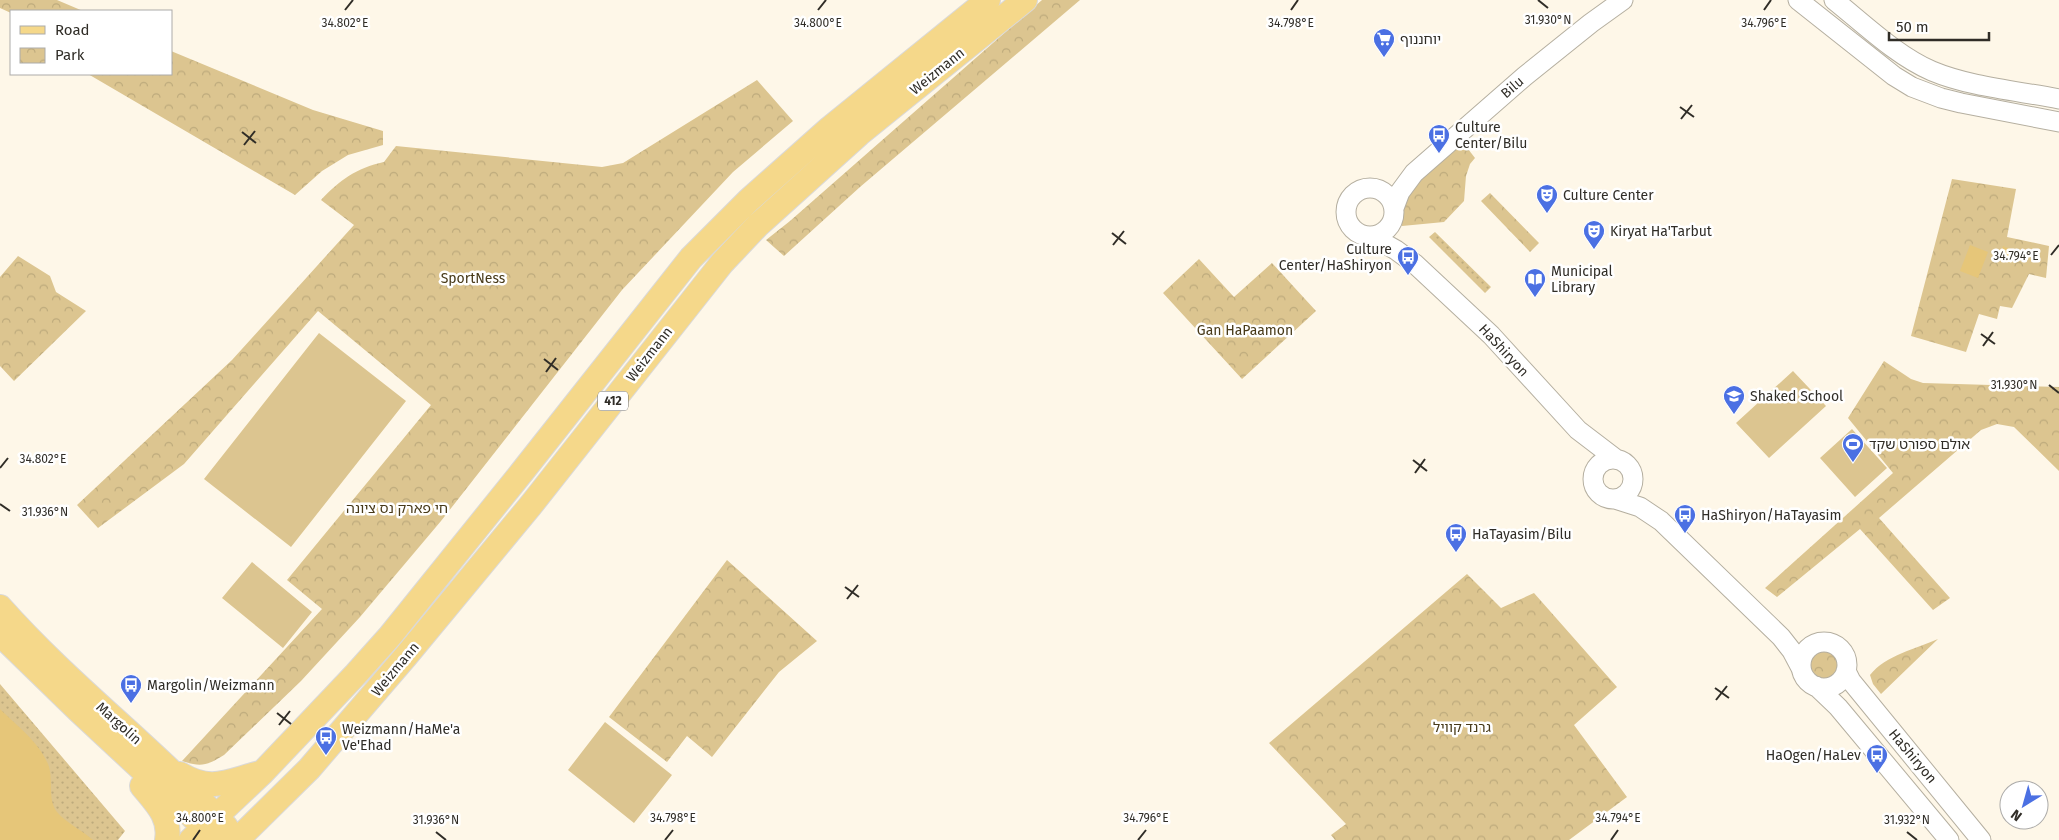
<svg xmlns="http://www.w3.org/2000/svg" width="2059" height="840" font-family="'Fira Sans','Noto Sans Hebrew',sans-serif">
  <defs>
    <pattern id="grass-dots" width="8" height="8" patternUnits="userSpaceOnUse" patternTransform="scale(1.25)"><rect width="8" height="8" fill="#dcc590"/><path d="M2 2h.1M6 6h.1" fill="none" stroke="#bdaa7c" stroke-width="1.8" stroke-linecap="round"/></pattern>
    <pattern id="park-crowns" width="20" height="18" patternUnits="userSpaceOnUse" patternTransform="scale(1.25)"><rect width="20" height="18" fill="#dcc590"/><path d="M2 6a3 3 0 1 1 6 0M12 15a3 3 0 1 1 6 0" fill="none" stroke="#bdaa7c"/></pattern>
  </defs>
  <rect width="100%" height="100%" fill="#fef7e8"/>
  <path fill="url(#grass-dots)" d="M1435,232L1491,287L1485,293L1429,237Z
    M0,684L125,831L118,840H0Z"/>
  <path fill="url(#park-crowns)" d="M0,0H57L83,11H11V13L0,8Z
    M1042,0H1080L860,187L784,256L766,240L790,221Z
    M171,51L313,110L383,131V145L348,155L322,171L295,195L88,74H171Z
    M757,80L793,121L733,172L622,290L441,521L360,617L301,681L224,755C206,766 201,767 182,761L322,609L287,580L431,405L318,311L184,464L98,528L77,505L232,360L354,225L321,200C340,180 356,168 384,162L396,146L602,167L623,163Z
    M1461,140L1475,158L1470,164L1466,176L1464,201L1444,222L1402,226L1400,217L1403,196Z
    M1952,179L2016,189L2007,237L2049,246L2046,278L2029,274L2012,308L2000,306L1997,319L1979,314L1966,352L1911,336Z
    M1490,193L1539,243L1530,252L1481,201Z
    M18,256L50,276L56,292L86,311L14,381L0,366V277Z
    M1199,259L1234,297L1272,263L1316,311L1242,379L1163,293Z
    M1884,361L1911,379L1923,383L2059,387V471L2014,427L1997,424L1981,430L1879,518L1950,598L1933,610L1860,529L1777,597L1765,588L1893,473L1848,418Z
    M727,560L817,641L779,672L712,757L687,736L667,762L609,717Z
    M1467,574L1501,608L1534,593L1617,687L1574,725L1627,797L1569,840H1335L1331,835L1346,824L1269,743Z
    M1938,639L1881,694L1873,684L1870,675C1886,655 1916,649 1938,639Z
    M1808 665a16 16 0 1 1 32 0a16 16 0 1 1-32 0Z"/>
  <path fill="#dcc590" d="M319,333L406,401L291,547L204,479Z
    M1793,371L1826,406L1769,458L1736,423Z
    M1852,429L1887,468L1855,497L1820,458Z
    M252,562L312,612L283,648L222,598Z
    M605,722L672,775L634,823L568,770Z"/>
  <path fill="#e6c679" d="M1970,245L1988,252L1978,278L1960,271Z
    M2003,246L2015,251L2010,263L1999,258Z
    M0,709C17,726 38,741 48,764C54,779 47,799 57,812C66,823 82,830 93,840H0Z"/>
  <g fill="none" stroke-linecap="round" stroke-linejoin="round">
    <g stroke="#b5afa0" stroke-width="21">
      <path id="minor" d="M1798,0L1894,76L1912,87L1941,98L1961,103L2059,122
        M1834,0C1864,24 1897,56 1932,71C1970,87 2019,91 2059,99
        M1346 212a24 24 0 1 1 48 0a24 24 0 1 1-48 0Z
        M1394,208L1400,192L1414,173L1525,76L1591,23L1623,0
        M1373,237L1396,250L1415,264L1491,335L1578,430L1616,459
        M1593 479a20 20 0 1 1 40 0a20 20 0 1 1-40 0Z
        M1615,499L1640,507L1661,521L1781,637L1792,651L1801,668
        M1801 665a23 23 0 1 1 46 0a23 23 0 1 1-46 0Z
        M1846,671L1851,681L1981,840
        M1816,686L1838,707L1949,840"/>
    </g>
    <g stroke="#dad9d8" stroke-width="26">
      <path id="major" d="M0,607C70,686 155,749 226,827
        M0,634L78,710L192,816L215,840
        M180,774C211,793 228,781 260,773
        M142,786C156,803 171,817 167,840
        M191,840L262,773L356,674L390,636L522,472L691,258L749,200L830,128L988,0
        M237,840L309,769L406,656L531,505L722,263L758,225L859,134L1025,0"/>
    </g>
    <use href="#minor" stroke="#fff" stroke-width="19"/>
    <use href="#major" stroke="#f5d88a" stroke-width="24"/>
  </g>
  <path fill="none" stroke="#302d27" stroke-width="2" d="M1538,0L1548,8M345,10L353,0M818,10L826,0M1291,10L1298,0M1764,10L1771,0M1680,107L1694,117M1681,119L1692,105M242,132L256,143M244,145L255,131M1112,233L1126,244M1113,245L1124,231M2051,255L2059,245M1981,334L1995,344M1983,346L1993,332M544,359L558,370M546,372L556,358M2049,385L2059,393M1413,460L1427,471M0,468L8,458M1415,473L1425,459M0,504L10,511M845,587L859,597M847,599L858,585M1715,688L1729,698M1716,700L1727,686M277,713L291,724M279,725L290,711M436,832L446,840M1907,832L1917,840M193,840L200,830M665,840L673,830M1138,840L1146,830M1611,840L1618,830"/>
  <defs>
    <g id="supermarket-pin" transform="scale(1.125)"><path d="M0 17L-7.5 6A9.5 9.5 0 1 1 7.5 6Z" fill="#4b70e3" stroke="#fff"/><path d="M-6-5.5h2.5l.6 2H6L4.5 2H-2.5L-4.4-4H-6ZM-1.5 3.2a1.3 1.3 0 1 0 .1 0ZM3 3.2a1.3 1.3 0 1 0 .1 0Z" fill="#fff"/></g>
    <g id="bus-pin" transform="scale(1.125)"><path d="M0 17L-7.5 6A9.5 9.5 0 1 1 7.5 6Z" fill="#4b70e3" stroke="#fff"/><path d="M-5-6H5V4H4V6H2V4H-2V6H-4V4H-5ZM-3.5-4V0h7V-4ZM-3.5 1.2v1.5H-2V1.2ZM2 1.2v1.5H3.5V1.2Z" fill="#fff"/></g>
    <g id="theatre-pin" transform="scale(1.125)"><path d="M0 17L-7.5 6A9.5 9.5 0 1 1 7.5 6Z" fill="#4b70e3" stroke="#fff"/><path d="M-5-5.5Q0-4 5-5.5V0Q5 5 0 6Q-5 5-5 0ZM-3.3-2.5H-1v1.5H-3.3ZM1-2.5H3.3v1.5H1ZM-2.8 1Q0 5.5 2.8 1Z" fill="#fff"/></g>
    <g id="library-pin" transform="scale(1.125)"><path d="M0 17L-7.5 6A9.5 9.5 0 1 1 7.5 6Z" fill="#4b70e3" stroke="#fff"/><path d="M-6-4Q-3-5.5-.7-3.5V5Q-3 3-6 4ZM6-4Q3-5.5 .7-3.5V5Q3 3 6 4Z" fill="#fff"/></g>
    <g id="school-pin" transform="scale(1.125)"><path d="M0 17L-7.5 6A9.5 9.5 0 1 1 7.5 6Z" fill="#4b70e3" stroke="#fff"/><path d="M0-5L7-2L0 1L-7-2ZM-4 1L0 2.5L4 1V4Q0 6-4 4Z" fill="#fff"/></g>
    <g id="stadium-pin" transform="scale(1.125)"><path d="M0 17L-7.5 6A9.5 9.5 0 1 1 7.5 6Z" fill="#4b70e3" stroke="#fff"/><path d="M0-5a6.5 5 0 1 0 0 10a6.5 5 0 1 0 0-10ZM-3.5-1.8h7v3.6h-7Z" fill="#fff"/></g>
  </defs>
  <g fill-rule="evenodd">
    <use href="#supermarket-pin" x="1384" y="39"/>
    <use href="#bus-pin" x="1439" y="135"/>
    <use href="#theatre-pin" x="1547" y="195"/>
    <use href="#theatre-pin" x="1594" y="231"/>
    <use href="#bus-pin" x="1408" y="257"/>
    <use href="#library-pin" x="1535" y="279"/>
    <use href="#school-pin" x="1734" y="396"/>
    <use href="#stadium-pin" x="1853" y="444"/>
    <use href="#bus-pin" x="1685" y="515"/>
    <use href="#bus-pin" x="1456" y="534"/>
    <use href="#bus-pin" x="131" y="685"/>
    <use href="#bus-pin" x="326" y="737"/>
    <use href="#bus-pin" x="1877" y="755"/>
  </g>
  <g text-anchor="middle" stroke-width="5" stroke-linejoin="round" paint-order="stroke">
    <rect fill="#fff" stroke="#6e6c68" stroke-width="1" x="598" y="391.5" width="30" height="19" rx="4"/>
    <g font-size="12" font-weight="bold" fill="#302d27">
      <text x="613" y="405">412</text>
    </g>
    <g font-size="14" fill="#302d27" stroke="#fff" text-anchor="start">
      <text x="1400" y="44">יוחננוף</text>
      <text x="1455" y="132">Culture<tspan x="1455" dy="16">Center/Bilu</tspan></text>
      <text x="1563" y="200">Culture Center</text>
      <text x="1610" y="236">Kiryat Ha'Tarbut</text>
      <text x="1392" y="254" text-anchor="end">Culture<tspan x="1392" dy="16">Center/HaShiryon</tspan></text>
      <text x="1551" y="276">Municipal<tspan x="1551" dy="16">Library</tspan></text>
      <text x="1750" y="401">Shaked School</text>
      <text x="1869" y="449">אולם ספורט שקד</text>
      <text x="1701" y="520">HaShiryon/HaTayasim</text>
      <text x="1472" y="539">HaTayasim/Bilu</text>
      <text x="147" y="690">Margolin/Weizmann</text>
      <text x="342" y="734">Weizmann/HaMe'a<tspan x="342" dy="16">Ve'Ehad</tspan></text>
      <text x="1861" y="760" text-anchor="end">HaOgen/HaLev</text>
    </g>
    <g font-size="14" fill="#302d27" stroke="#fff">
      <text transform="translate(937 71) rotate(-39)" y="5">Weizmann</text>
      <text transform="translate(1512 87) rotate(-41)" y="5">Bilu</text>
      <text transform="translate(1504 350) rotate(47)" y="5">HaShiryon</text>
      <text transform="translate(649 354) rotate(-52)" y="5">Weizmann</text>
      <text transform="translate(395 669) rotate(-50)" y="5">Weizmann</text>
      <text transform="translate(119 723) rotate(42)" y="5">Margolin</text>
      <text transform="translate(1913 756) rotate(50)" y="5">HaShiryon</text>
    </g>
    <g font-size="14" fill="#473918" stroke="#fff">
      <text x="473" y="283">SportNess</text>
      <text x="1245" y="335">Gan HaPaamon</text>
      <text x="397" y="513">חי פארק נס ציונה</text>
      <text x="1462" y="732">גרנד קוויל</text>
    </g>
  </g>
  <g font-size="12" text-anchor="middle" fill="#302d27" stroke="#fff" stroke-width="5" stroke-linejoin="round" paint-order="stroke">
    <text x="1548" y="24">31.930°N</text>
    <text x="345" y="27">34.802°E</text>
    <text x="818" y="27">34.800°E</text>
    <text x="1291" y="27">34.798°E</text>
    <text x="1764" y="27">34.796°E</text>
    <text x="2016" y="260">34.794°E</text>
    <text x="2014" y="389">31.930°N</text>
    <text x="43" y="463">34.802°E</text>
    <text x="45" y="516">31.936°N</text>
    <text x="200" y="822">34.800°E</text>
    <text x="673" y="822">34.798°E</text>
    <text x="1146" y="822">34.796°E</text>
    <text x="1618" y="822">34.794°E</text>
    <text x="436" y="824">31.936°N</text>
    <text x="1907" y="824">31.932°N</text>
  </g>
  <rect x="10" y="10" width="162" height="65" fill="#ffffff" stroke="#acaba9"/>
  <rect x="20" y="26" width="25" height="8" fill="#f5d88a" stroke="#acaba9"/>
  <text x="55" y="35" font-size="15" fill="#302d27">Road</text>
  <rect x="20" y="48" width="25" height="15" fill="url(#park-crowns)" stroke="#acaba9"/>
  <text x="55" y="60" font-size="15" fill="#302d27">Park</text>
  <g transform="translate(2024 805) rotate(217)"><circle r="24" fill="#ffffff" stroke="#acaba9"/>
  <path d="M0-4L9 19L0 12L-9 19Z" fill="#4b70e3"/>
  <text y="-8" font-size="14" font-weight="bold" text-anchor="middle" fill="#302d27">N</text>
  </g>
  <path d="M1889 32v8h100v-8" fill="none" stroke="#302d27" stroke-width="2.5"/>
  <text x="1896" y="32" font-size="15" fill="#302d27" stroke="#ffffff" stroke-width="4" paint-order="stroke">50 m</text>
</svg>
